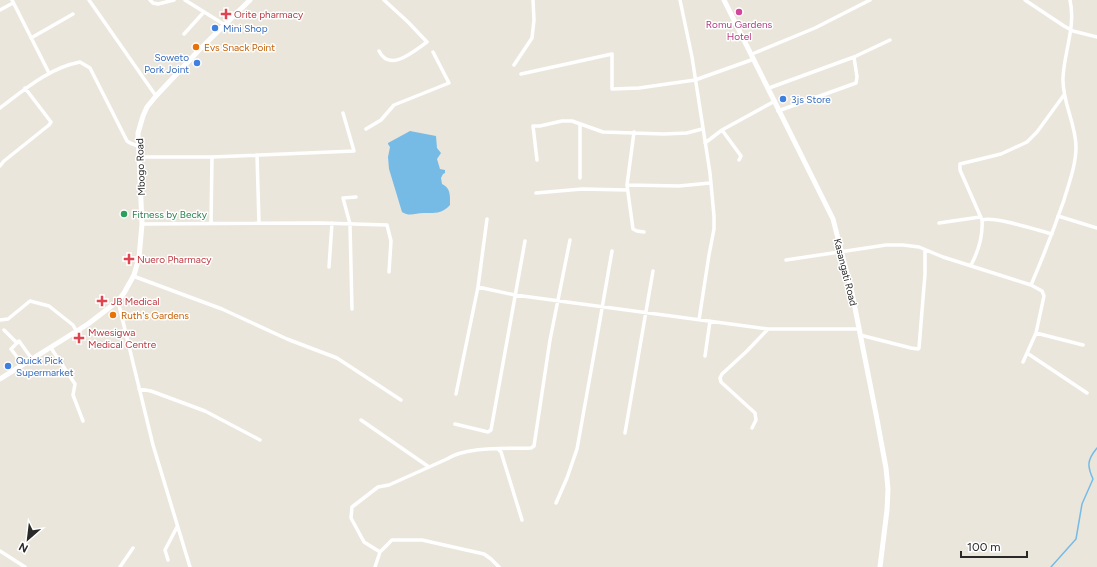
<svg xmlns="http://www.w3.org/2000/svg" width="1097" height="567" font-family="Figtree,sans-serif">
  <rect width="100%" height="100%" fill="#ebe6dc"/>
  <path fill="#76bbe6" d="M410,131L436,136L437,148L441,153L437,159L440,169L445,170V173L443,174L441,178L442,184C451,188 450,196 450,205C442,214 435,213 424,213C415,213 410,217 402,212L389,169L388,157L390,147L388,144V143Z"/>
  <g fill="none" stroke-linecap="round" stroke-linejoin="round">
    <path stroke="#76bbe6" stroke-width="1.5" d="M1051,567L1076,539L1082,504L1093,479C1087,466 1087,460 1097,448"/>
    <path stroke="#fff" stroke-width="3.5" d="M12,0L49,73
      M89,0L156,96
      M150,0L153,3L158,4L174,0
      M185,0L225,25
      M680,0L692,57L710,173L714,216V229L709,255L699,320
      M1025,0L1064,26L1073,31L1097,37
      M0,10L13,3
      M184,34L204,12
      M31,38L73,14
      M379,51C390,73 414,51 427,42L408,22L384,0
      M752,54L815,28L870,0
      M514,65L532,38L534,20L533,0
      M521,74L612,54V89L639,88L695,80L754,59
      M769,88L854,57L890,40
      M0,108C25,89 49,68 80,62L90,68L127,141L130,143L138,146
      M778,111L856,83L857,77L854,57
      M580,124V178
      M366,129L381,120L394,105L449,83L433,52
      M722,130L741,156L739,160
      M634,132L627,185L633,229L637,231L644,232
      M705,143L722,130L775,101
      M257,155L259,223
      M139,157H212L354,151L343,113
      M537,160L533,126H540L562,121H572L603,132L664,134L687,133L702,129
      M0,166L4,161L49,125L51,122L25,88
      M627,185L679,186L710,183
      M536,193L582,189L627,190
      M1058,216L1097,228
      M982,220C995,216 1037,230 1052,234
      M939,223L980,217
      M142,224L321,223L387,225L391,241L389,272
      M211,224L212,157
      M786,260L886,245H903L919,247L943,257L1031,285C1043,257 1054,229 1064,200C1069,183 1076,165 1076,147C1076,124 1062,102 1063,78C1064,52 1076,27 1070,0
      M971,265C978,252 983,235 982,220L960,170V164L1001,154L1027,142L1037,132L1064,95
      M329,267L332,223
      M133,276L222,309L287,339L337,358L401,400
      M478,287L487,219
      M118,301L153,445L190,567
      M352,309L350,224L343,198L356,197
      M0,320L8,319L30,301L49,306L73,325L77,332
      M4,330L17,343
      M1036,333L1083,345
      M860,335L911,348L918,349L919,348L925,274V250
      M51,348L75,384L73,395L83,421
      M1027,353L1087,393
      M705,356L710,321
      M1023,362L1036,333L1044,296L1042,291L1031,285
      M23,365L11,349L19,341L32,359
      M139,389L151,391L205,411L260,440
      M456,394L478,287L515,295L768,329H859
      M361,420L429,467
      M455,424L488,432L491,430L525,241
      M752,428L756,420L755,413L721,382L720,378L722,374L747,351L768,329
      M625,433L653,271
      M498,449L501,452L522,520
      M556,503L567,478L577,449L596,343L612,251
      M0,551L25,567
      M380,552L364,542L351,518L352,507L378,487L389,485L447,459C467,446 507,449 531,448L534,446L550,340L570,240
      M168,560L165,550L177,527
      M120,567L133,548
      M375,567L380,552L392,540H422L484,554L491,559L499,567"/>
    <path stroke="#fff" stroke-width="5" d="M724,0L833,219L852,293L876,414L886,468L888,489L887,510L880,567
      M0,379L88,324L118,301L124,293L134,275L139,258L142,224L138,133L143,116L147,107L156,96L200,49L250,0"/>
  </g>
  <circle fill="#d1479c" stroke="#fff" stroke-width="1.5" cx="739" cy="12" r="4"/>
  <g fill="#e0444e" stroke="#fff" stroke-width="1.5">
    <path d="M224 8h4v4h4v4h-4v4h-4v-4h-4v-4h4z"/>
    <path d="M127 253h4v4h4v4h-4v4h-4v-4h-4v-4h4z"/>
    <path d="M100 295h4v4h4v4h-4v4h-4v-4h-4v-4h4z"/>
    <path d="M77 332h4v4h4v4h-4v4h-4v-4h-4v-4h4z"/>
  </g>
  <g fill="#3f7fe0" stroke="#fff" stroke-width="1.5">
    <circle cx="215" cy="28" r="4"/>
    <circle cx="197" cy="63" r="4"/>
    <circle cx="783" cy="99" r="4"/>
    <circle cx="8" cy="366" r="4"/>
  </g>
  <g fill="#e8710a" stroke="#fff" stroke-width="1.5">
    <circle cx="196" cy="47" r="4"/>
    <circle cx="113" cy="315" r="4"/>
  </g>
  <circle fill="#2e9e5b" stroke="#fff" stroke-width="1.5" cx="124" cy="214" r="4"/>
  <g text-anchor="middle" stroke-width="3" stroke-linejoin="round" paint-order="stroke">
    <g font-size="10" fill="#be3a42" stroke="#fff" text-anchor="start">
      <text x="234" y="18">Orite pharmacy</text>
      <text x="137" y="263">Nuero Pharmacy</text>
      <text x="111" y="305">JB Medical</text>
      <text x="88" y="336">Mwesigwa<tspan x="88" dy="12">Medical Centre</tspan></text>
    </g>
    <g font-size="10" fill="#b23c85" stroke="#fff">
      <text x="739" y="28">Romu Gardens<tspan x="739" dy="12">Hotel</tspan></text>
    </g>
    <g font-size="10" fill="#366cbe" stroke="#fff" text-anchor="start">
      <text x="223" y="32">Mini Shop</text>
      <text x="189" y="61" text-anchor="end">Soweto<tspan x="189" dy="12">Pork Joint</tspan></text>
      <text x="791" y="103">3js Store</text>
      <text x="16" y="364">Quick Pick<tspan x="16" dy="12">Supermarket</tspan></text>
    </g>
    <g font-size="10" fill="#c56008" stroke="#fff" text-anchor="start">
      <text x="204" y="51">Evs Snack Point</text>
      <text x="121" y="319">Ruth's Gardens</text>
    </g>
    <g font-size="10" fill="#292929" stroke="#fff">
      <text transform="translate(140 167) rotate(-92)" y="4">Mbogo Road</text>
      <text transform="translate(846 272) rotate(76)" y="4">Kasangati Road</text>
    </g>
    <g font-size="10" fill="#27864d" stroke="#fff" text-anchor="start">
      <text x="132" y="218">Fitness by Becky</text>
    </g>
  </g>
  <g transform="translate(28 539) rotate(208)" stroke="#ffffff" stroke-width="3" paint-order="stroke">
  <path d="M0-3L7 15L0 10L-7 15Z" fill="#292929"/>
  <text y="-6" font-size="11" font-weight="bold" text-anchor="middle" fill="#292929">N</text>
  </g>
  <path d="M961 551v6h66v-6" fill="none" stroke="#292929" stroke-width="2"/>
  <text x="967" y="551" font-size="12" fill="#292929" stroke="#ffffff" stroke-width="3" paint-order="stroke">100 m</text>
</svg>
